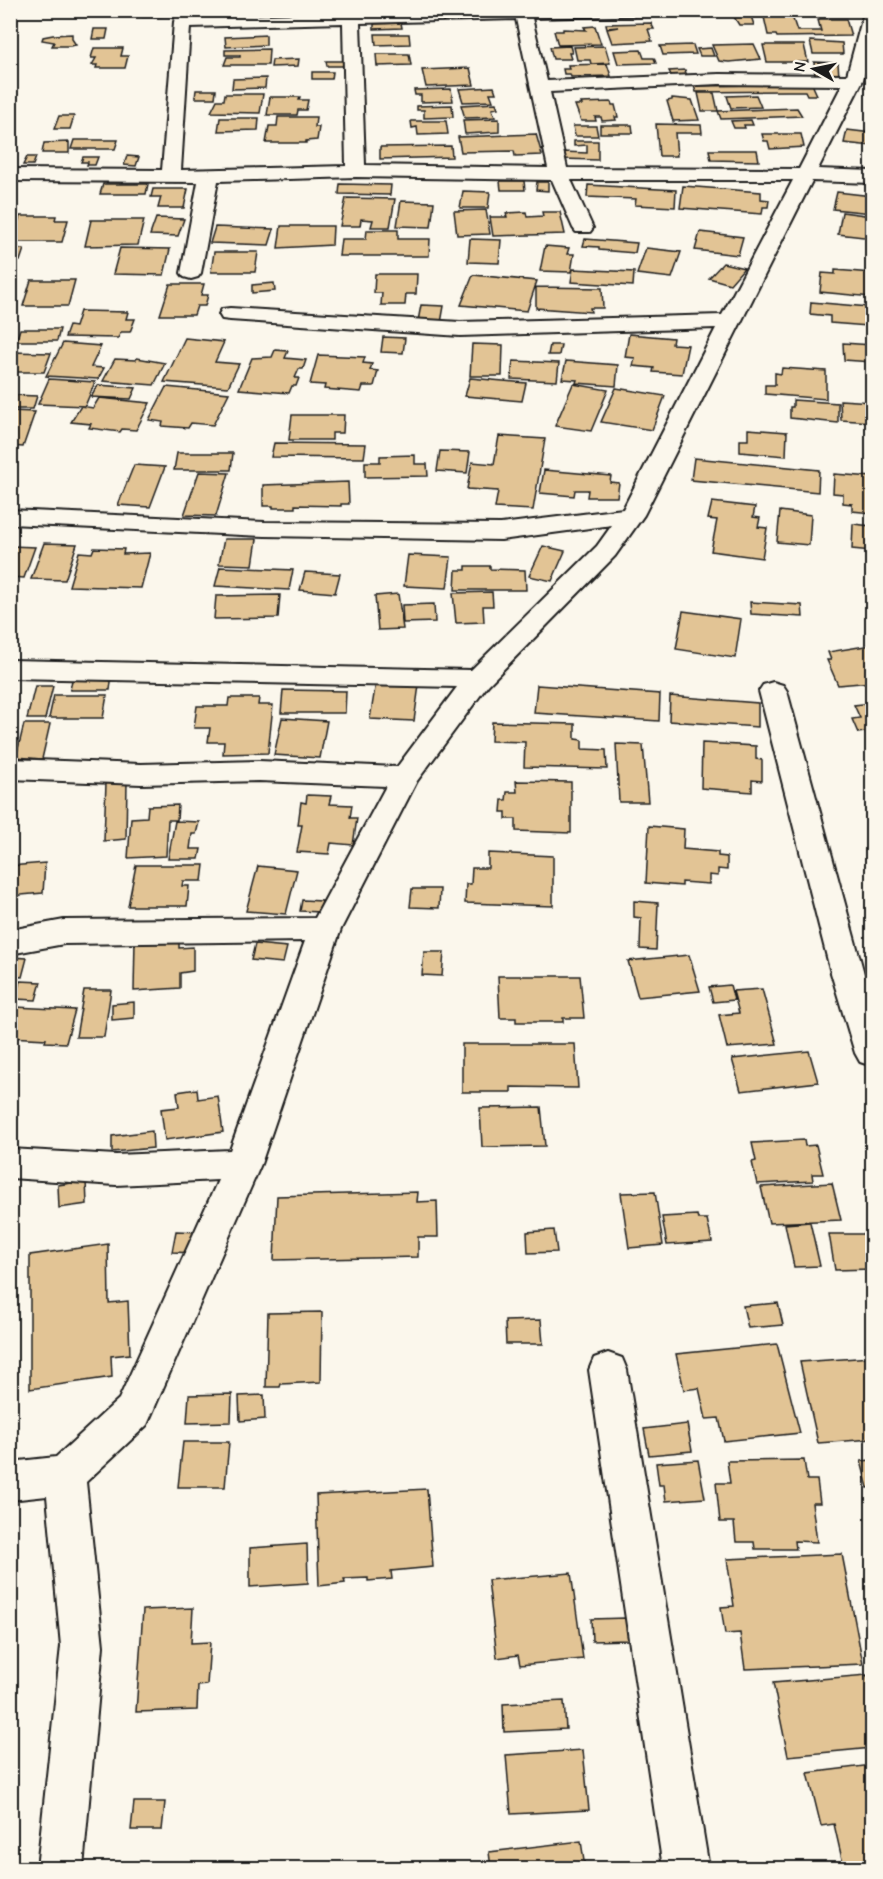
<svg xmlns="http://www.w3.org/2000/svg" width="883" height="1879" font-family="'Comic Neue',sans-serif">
  <rect width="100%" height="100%" fill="#fbf7ec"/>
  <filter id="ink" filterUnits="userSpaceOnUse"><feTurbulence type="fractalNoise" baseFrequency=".0167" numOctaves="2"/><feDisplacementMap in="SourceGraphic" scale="12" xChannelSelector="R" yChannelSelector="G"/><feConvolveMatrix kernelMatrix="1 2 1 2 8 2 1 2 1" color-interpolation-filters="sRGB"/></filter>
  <g filter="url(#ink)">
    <path fill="#e2c495" stroke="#1c1c1c" stroke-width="1.5" d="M96,10H130V13H96Z
      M144,10H172V16L143,17Z
      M751,16L754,25H739L734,17Z
      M764,17H789L793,19L797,31H821L818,20L820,19H846L851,36L777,37L776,35H768Z
      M401,23L402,28L374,29V24Z
      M651,23L654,29H648L652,41L612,43L607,29L618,27L607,28L606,24Z
      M595,26L601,44L558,45L554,31H563V29L586,30L584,27Z
      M94,29H108L106,39H92Z
      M72,34V39L76,45L70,46H52L54,42L42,40L43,37L53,35Z
      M375,34H409L410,44L376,45Z
      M266,35V45L226,47L225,37Z
      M810,41L842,43L843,54H813Z
      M754,44L761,59L729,62L719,61L712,45Z
      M693,45L696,54L663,55L660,46Z
      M763,45H804L808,62H767Z
      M570,46L572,53H569L571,59H553L550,47Z
      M605,46L610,63L591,64L590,60H577L574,47Z
      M94,48H123L121,56H128L125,68H96L97,65H92L96,58H91Z
      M711,48L714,56H700L697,49Z
      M269,49L268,65H224L227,57H240V55H225V50Z
      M641,50L644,58H654L656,63L618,64L614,51Z
      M376,54H409L411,65L377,66Z
      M299,59L298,66L271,67L272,60Z
      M326,61H345V66H327Z
      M814,62L838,63L839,77L815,76Z
      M607,64L611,76L571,77L570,74H564L563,69H569L568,65Z
      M470,68L474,85L426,87L422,70Z
      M685,70L687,76L672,77L669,71Z
      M312,72H333L332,79H312Z
      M266,78L265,88L232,89L233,79Z
      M812,84L817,95H807L805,91H787L696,92L694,86Z
      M494,87L496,93H490L493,101L463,102L459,89Z
      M451,89L453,101L421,102V95H415L414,90Z
      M196,90H216L215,98H195Z
      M698,93H714L718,111H702Z
      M225,94H263L260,113L211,112L217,100H224Z
      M756,95L761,107L731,108L727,96Z
      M270,97H300L299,100H308L306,110H298L297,115H267Z
      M672,98L692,100L699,120L673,121L667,101L672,100Z
      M611,102L612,105H615L618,117H615L616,120L602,121L601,117H595L596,121H581L575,105H582L581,103Z
      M496,103L498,108L492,109L495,117L465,118L461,105Z
      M452,105L453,117L424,118V110H417V106Z
      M797,108L802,116L721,119L718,111Z
      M59,116H74L70,129H54Z
      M278,117H316L315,127H319L317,140L306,141V143H266L269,126H277Z
      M220,118H259L258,130L218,131Z
      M499,119V132L465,134L463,120Z
      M751,120L753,125H744L745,128H734L731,121Z
      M411,121H446L448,134L418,135L417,127L412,128Z
      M656,124L701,125L702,133H675L677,156H659Z
      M600,125H632L633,133H600Z
      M573,126H596L598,136H575Z
      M847,130L872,133V146L844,143Z
      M536,134L542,155L515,156L514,151L461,152L458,137Z
      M762,134H801L804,147L770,149L768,141H764Z
      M74,140H118L115,149H71Z
      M574,141H598V160L562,159L563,152L587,153V145L574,146Z
      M69,142V153H42L44,143Z
      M451,146L452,157L380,159V147Z
      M709,150H757L759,161L711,160Z
      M127,156L139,157L136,166L124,165Z
      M27,157H36L33,165H23Z
      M83,157H98L95,165H87L88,162H81Z
      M500,181H524L525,190H501Z
      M537,182H548V191L536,190Z
      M103,184H148L146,194H100Z
      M340,184L391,185L390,195L339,194Z
      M588,185L676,190L675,207L635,205L636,199L587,197Z
      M683,186L761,192V199L769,200L768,207H763L762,214L680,208Z
      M153,189H188L184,208H158L161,197H151Z
      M463,191L490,192L488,208H460Z
      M837,192L872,196V213L833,209Z
      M346,198L395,199L390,227H371L373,220L361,219L360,226H340Z
      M401,201L434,202L431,227L397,226Z
      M486,210L490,234L457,235L454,211Z
      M526,212L527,217L543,216L542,212H560L565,234L493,236L490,217H507L506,213Z
      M842,212L872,216V238L838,234Z
      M20,216H56L55,220H68L62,242H12Z
      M156,218L184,219L178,236L150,235Z
      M91,220H144L138,245L85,246Z
      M281,226H333L332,245L278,248Z
      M215,227L274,229L269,245L210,243Z
      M367,230H398V239H430L429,256H339L341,239H366Z
      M700,232L743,237L738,255L695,250Z
      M470,239L501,240L499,263L468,262Z
      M585,239L637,243L635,253L599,250V247L583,246Z
      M545,246L569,248L567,254H574L571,272L540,271Z
      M10,248L24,249L20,261H10Z
      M120,248L170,249L164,275L113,274Z
      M646,248L681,252L672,278L637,274Z
      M214,252H258L255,272H211Z
      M723,263L744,268L730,284L709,278Z
      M573,269L634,272L633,286L571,282Z
      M835,270L872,273V297L820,292L822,273L835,274Z
      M375,274H417L416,294H406L405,305H381L382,293H374Z
      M473,275L537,281L527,311L461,305Z
      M31,280H75L68,306H23Z
      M274,283L275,291L252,293V285Z
      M170,284H204L201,295H208L205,306H197L194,315H160Z
      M536,287L602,288L603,308H590L591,312L536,308Z
      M811,302L869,307L868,326L830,323V316L810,314Z
      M421,305L444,306L441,323L418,321Z
      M80,311L128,312L126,319H135L130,332H121L118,338L65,337L69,326L75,327Z
      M20,329H60L57,341H16Z
      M629,334L673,338L672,344L688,345L682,374L653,372L654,368L633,366L635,358L625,357Z
      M383,337L405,338L403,353L381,352Z
      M185,338L224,342L215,362L239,364L228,387L164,382Z
      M63,343L101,346L91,367L104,368L98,379L46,376Z
      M843,343L872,345V362L844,360Z
      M472,344L503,345L502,376H470Z
      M550,345H561L559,355H548Z
      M275,350L288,351L285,358L306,360L303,369H299L295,378H299L296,386H292L289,393L239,389L252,358L272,357Z
      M10,352L51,353L44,372H10Z
      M318,355L365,357L363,363L372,364L370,370L378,371L374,386H363L361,392L324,389L325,385L310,384Z
      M137,358L165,363L154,385L103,381L115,359L136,360Z
      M513,361L559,363L557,381L511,379Z
      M566,361L618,365L616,386L576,383L577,380L562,379Z
      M782,368L826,371V399L765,394V385H775V373L781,374Z
      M470,378L526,383L522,401L465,396Z
      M49,379L95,382L85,406L38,404Z
      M573,384L608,390L591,431L555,426Z
      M98,385L136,388L131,399L91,397Z
      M166,387L229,393L213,425L191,423L188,428L162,426L163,422L149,420Z
      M616,388L665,396L652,430L601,422Z
      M10,395L37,396L33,409H10Z
      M99,398L150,403L136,430L122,429L120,432L89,428L91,424L71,422L81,406L93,408Z
      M793,400L838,403V423L790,418V407H793Z
      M840,400L872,402V422L841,420Z
      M10,411L35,412L23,447L10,446Z
      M292,415H344L343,433H332V440H289Z
      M748,429L787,432L786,456L740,452V440H748Z
      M499,436L545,439L533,510L495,508L498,491L467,489L472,462L494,464Z
      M274,443L366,444L364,458L271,457Z
      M440,451L470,452L467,473L437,471Z
      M177,453H233L231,470H174Z
      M415,455V464H427L428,476L365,477V462H380V456Z
      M694,458L819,470L818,492L691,480Z
      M134,465L165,467L150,507L118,505Z
      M544,470L611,476L610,482L619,483L617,497H587L588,490H575L574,496L540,493Z
      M199,472L229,473L216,516L184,515Z
      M834,474L872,477V513L852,511V504L843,503V494L833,493Z
      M348,482L349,504H341V506L295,505V508H273V506H263V485Z
      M712,502L755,507L753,517L760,518L758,527L767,528L762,558L711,551L717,520L708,519Z
      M780,511L811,515L809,545L777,542Z
      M853,524L872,526V551L852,549Z
      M224,539H257L253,565L219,564Z
      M44,543L77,544L65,580L31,579Z
      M10,546L35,547L24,578L10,577Z
      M543,546L565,551L552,581L529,576Z
      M94,548L124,549L123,554L150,553L141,588L69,586L79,552L92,553Z
      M408,555L451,557L447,588L404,586Z
      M466,566H490V569L525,570L526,590H455L456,570H466Z
      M220,567L293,570L289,590L215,586Z
      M305,572L340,574L335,593L300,590Z
      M492,592L493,606H483L484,622L456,623L453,593Z
      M398,594L403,629L378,630L375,596Z
      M280,595L278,618L214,619L216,596Z
      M750,602L802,605L803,617L751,614Z
      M434,604L435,622L403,623L402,605Z
      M683,611L741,619L735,658L676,649Z
      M872,645V682L838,685L827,660H831L828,652Z
      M112,674L110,690H70L73,675Z
      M376,682L419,685L414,721L370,719Z
      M537,685L660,694L659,721L534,713Z
      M35,686H53L45,719H27Z
      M283,690L346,691L345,713H281Z
      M54,695H107L103,718H49Z
      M670,696L758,703V727L669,721Z
      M229,698H259L258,705H273L268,753L223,754L224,742H208L210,728H194L197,706H228Z
      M872,703V739H868L865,732L858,733L852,719L860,718L854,705Z
      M282,718L327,721L320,758L274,755Z
      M492,722L575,724V739L582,740V749L606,750L607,769L524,767L525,742L491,741Z
      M24,724H50L42,759L16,757Z
      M702,743L756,746V759L762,760V781L752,780V792L701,788Z
      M616,744L643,745L648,802H619Z
      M127,781L126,839L104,841L106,782Z
      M516,781L571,782V833L516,831V819H506V812H501L502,800H506L507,792H517Z
      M307,795L331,796L329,804L352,805L350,818H357L353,845L331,843L329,854L297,852L302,825H298L301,802L306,803Z
      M178,805L177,820H168L166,856L128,858L131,818L147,817L148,806Z
      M175,821L199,822L196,834H192L190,849H201L199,859H168Z
      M649,826L684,829L683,849L718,852V856L727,857V870L718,869V876L709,875V884L682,882V886L646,883Z
      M488,853L553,856V906L465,903L466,884H471L472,868H488Z
      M45,863L43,893L10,896V866Z
      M136,865H204L202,881H183L182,886H189L187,906H128Z
      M258,866L297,870L286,914L246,911Z
      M412,889H440L439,908L410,907Z
      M302,900L322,901L320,912L300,911Z
      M634,901L658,903L656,950L640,949L641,918L634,917Z
      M179,937V948L193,947V971L180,973V988L134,991L135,940Z
      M255,944L287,947L283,963L251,960Z
      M424,952H444L442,976L422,975Z
      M689,955L700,991L638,997L628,961Z
      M10,957L27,958L22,977L10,976Z
      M498,976H580L584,1018H563V1022H516V1018H500Z
      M20,981L41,982L36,1000L15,999Z
      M730,985L734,1000L713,1002L709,987Z
      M762,989L777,1044L727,1048L719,1015L739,1013L733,991Z
      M84,990H111L104,1037H76Z
      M134,1002V1018L112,1020V1004Z
      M15,1007L75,1010L66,1043L45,1042L46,1039L10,1037V1022Z
      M462,1044H575L578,1088L511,1087V1092H462Z
      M809,1051L818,1082L741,1091L732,1059Z
      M197,1089L198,1099L218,1096L223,1132L165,1140L161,1109L179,1107L177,1092Z
      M541,1107L545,1146L482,1147L480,1108Z
      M152,1131L153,1148L112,1152V1136Z
      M804,1140L805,1146L816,1145L823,1174H812L813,1181L757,1184L752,1162L756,1161L752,1143Z
      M86,1181L87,1204L59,1208L58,1185Z
      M832,1183L841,1220L769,1223L761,1187Z
      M418,1192L417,1202L437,1201L438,1237H418V1257L274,1260L277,1196Z
      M655,1192L663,1245L629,1248L621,1193Z
      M697,1215L698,1219H707L712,1242L667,1245L662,1217Z
      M810,1222L820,1266L794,1267L785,1224Z
      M554,1230L557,1252L528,1253L527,1232Z
      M176,1231L199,1232L195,1253L172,1252Z
      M829,1234H872V1269L835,1270Z
      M108,1244L109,1303L128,1301L130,1354L111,1356L112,1377L30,1389V1255Z
      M778,1303L783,1325L748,1328L743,1306Z
      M322,1312L321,1382L281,1384L280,1387H266L268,1313Z
      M541,1320L543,1344H506L505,1321Z
      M777,1344L800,1433L724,1441L719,1418L706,1419L699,1388L684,1390L676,1354Z
      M871,1357L872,1439L818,1443L800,1362Z
      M232,1394L231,1422L187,1423L189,1395Z
      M264,1395L265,1419L240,1421L239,1396Z
      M687,1424L692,1451L649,1455L644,1429Z
      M183,1442H229L225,1487H178Z
      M698,1460L705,1498L666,1501L664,1485H659L656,1463Z
      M804,1460L807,1480H817L820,1503H812L817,1542L795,1541L796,1549H755L754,1542H736L734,1522H720L716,1483H730L727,1461Z
      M872,1460V1487L868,1488L861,1461Z
      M427,1489L433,1567L391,1571L392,1579L368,1581V1578L344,1579L345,1583L319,1586L316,1495Z
      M307,1544L308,1583L250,1587V1548Z
      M842,1554L863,1664L745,1669L740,1633L725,1634L721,1607L734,1606L727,1559Z
      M571,1573L583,1659L520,1665L518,1655L497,1658L488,1580Z
      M193,1608L191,1643L210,1642L207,1685L198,1686L197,1710L136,1712L143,1610Z
      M626,1618L628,1640L592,1641L591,1619Z
      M867,1675L872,1697V1748L788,1756L773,1683Z
      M564,1701L566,1729L504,1732L503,1704Z
      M583,1750L589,1810L511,1814L506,1755Z
      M872,1765V1868H844L834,1824L821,1826L808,1773Z
      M134,1802H165L162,1830H131Z
      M581,1841L585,1868H491L489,1852Z"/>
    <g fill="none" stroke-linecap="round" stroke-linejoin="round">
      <g stroke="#1c1c1c" stroke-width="4">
        <path id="minor" d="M177,10H194L192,17L437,10H664L656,15L532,18L547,81L719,74L847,75L864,12L872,10V43L863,80L818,169L872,171V183L812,181L644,515L615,556L488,685L417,781L341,929L261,1164L147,1425L86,1482L103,1646L83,1868H37L61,1646L47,1496L10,1500V1462L56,1457L119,1399L218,1180L116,1185L10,1178V1149L116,1155L230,1150L305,941L64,944L10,954V930L64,920L315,918L386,786L259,781L141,784L10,779V759L141,764L259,761L397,767L457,687L10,678V660L471,670L597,546L612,525L501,540L265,536L10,524V510L265,522L501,524L623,509L716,328L460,336L230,320L222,319L219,314L222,309L230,308L460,322L722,315L793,180H571L593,228L590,232H576L573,228L552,180L356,177L218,181L201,273L198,277L191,279L184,277L181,273L198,182L10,181V169L162,170L174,22ZM516,19L548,168L365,165L360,23ZM343,23L346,166L181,170L190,27ZM719,84L842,85L799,169L567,168L550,92Z
          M773,682L783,685L787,691L872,1003V1066L860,1062L855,1053L831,973L759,691L763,685Z
          M608,1353L622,1358L627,1370L709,1868H663L589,1370L594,1358Z"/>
      </g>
      <use href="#minor" fill="#fbf7ec" fill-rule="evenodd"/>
    </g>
  </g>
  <rect width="883" height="1879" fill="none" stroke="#fbf7ec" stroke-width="36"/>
  <rect x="18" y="18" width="847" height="1843" fill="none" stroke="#1c1c1c" stroke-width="2" filter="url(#ink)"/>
  <g transform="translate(814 69) rotate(279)" stroke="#fbf7ec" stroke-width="4.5" paint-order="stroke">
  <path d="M0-4.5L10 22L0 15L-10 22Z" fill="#1c1c1c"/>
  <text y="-9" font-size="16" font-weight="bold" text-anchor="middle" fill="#1c1c1c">N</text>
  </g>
</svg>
